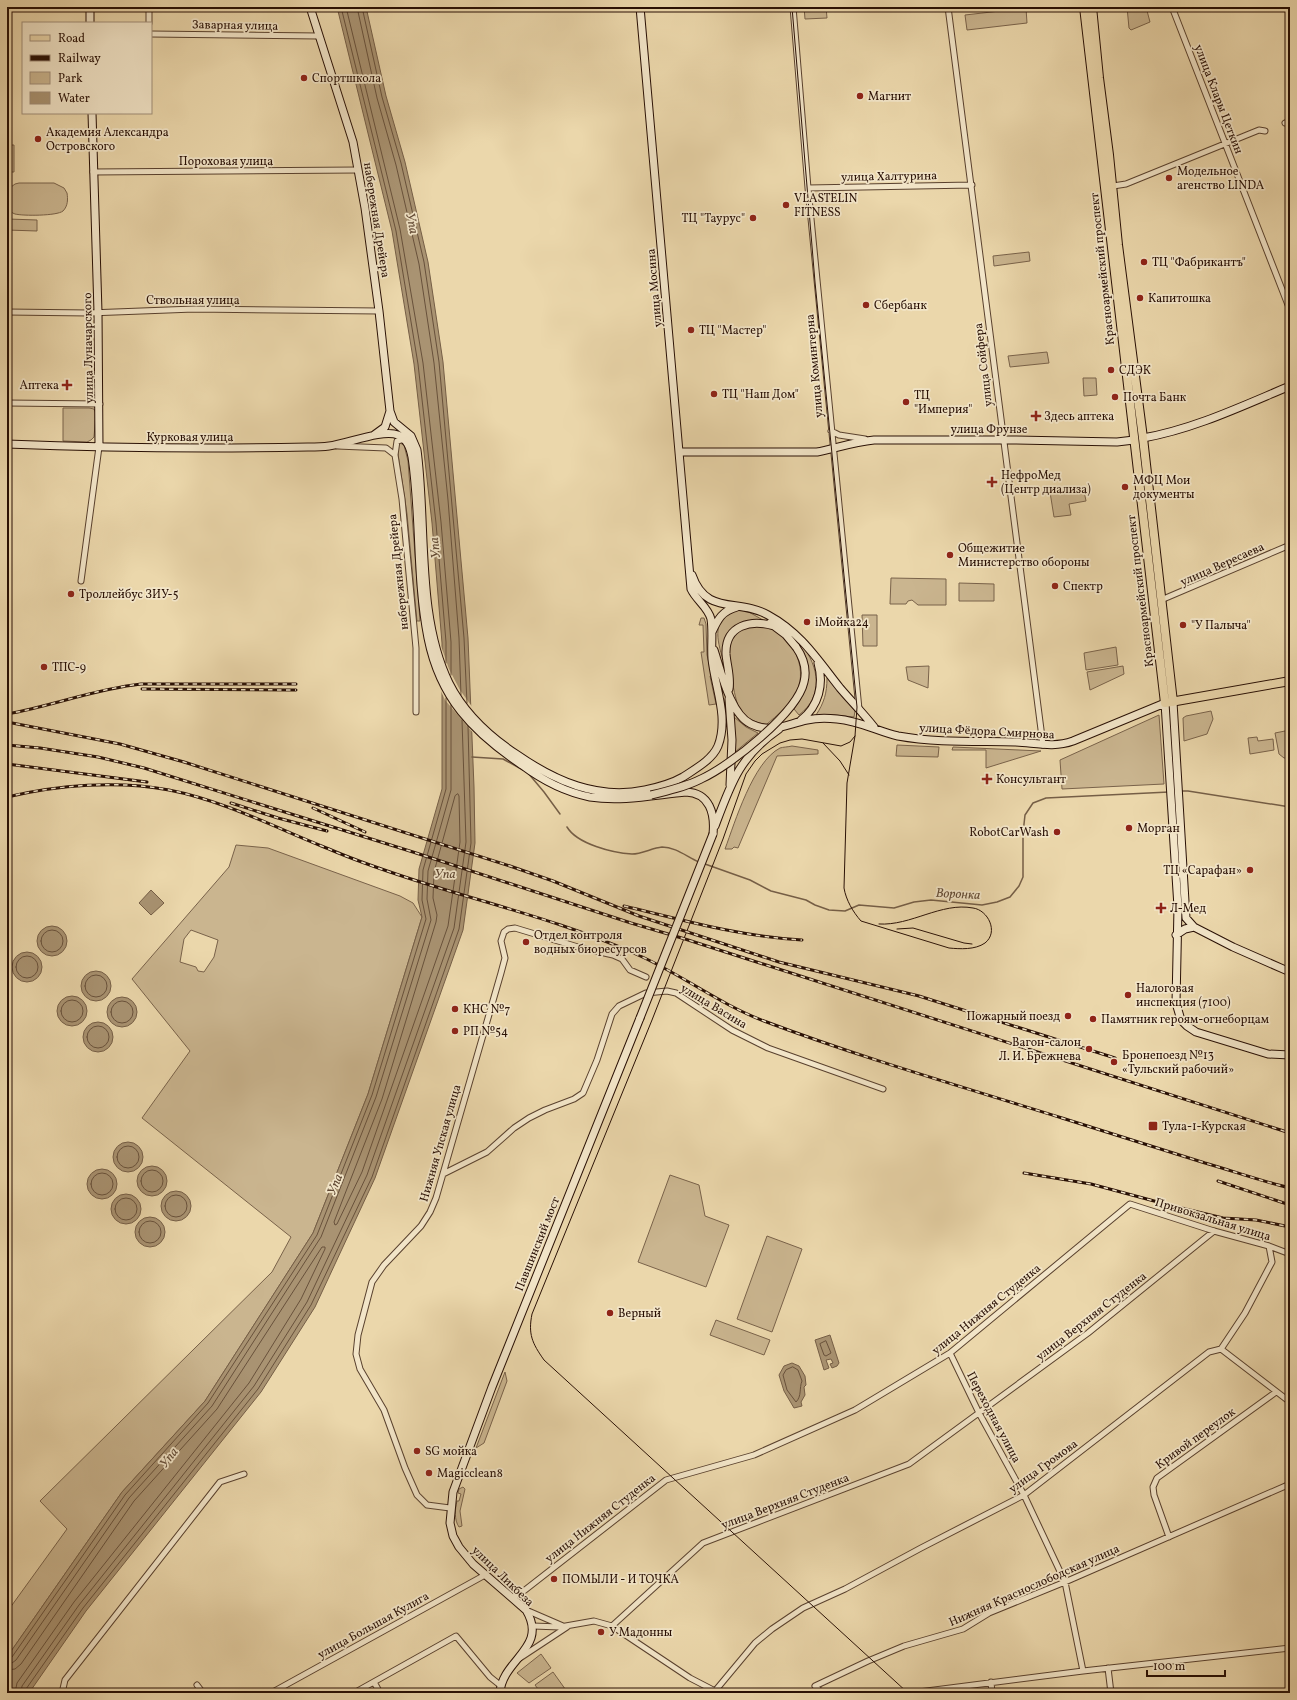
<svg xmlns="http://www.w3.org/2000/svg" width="1297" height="1700" font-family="Vollkorn,serif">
  <rect width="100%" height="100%" fill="#ebd7ab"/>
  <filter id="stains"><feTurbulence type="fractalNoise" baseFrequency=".005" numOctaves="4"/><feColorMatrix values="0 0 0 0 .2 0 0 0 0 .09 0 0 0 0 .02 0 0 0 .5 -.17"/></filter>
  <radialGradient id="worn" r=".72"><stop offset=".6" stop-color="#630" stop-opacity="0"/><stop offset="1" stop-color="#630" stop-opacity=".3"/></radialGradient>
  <path fill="#cab58f" stroke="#79624a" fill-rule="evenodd" d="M804,7H826L827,18L805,19Z
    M1127,7H1146L1150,22L1131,30L1129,28Z
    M1026,8L1027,23L967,30L965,15Z
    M7,145H14V172H7Z
    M19,183H54L64,188L67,193C68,199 68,206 63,211C57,216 23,216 15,214C12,213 10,211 7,209V190L15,184Z
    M8,219L37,220V231L7,230Z
    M1029,252L1030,261L994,266L993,256Z
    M1047,352L1049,363L1010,367L1008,356Z
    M1083,378H1096L1097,395L1084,396Z
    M63,408H89L94,409L96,413L94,437L91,440L87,442L63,441Z
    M400,443L404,445L408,461L420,621H417L407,514L397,447Z
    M1084,491L1086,501L1069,504L1071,515L1054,517L1050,492Z
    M891,578L946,579V605H918L912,600L908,601L906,604H890Z
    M959,583L994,584V601H959Z
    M737,610L747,611L763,620L746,621L738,625L723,660C717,640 711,617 737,610Z
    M862,615H877V646H863Z
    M701,618H704L706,624L707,655L712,676H710L716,704L709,705L701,652H704L703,625H699Z
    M747,626C753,626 760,626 766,627C792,634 808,667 797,691C791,705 777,715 766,725C756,722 746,719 740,710C734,700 727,654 730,643C732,635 741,630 747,626Z
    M802,645C819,667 824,696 799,715L794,709C809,688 814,670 800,646Z
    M1116,647L1118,665L1086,670L1084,653Z
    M929,666L928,688L908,680L906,667Z
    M1123,666L1124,674L1090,690L1087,672Z
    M827,678L855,711L854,717L835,715H816C824,703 827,693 827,678Z
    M1211,711L1213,719L1207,734L1184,741L1183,718L1186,716Z
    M1159,715L1164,784L1062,789L1060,760Z
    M734,717L746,727L758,733L735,752Z
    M1290,730V758H1284L1279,754L1275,733Z
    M1257,737L1258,741L1273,739L1274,750L1250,754L1248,738Z
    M897,745L939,747L938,757L896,756Z
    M792,746L818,750V754L777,756L738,848L734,847L732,849H725C735,822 753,762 780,748C783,747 788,747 792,746Z
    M953,747L1041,751L986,768V750H952Z
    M236,845L268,848L400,896L413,903L422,917L368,1094L313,1233L205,1401L122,1492L7,1657V1612L67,1529L40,1501L272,1272L291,1237L142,1118L190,1051L132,979L229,867ZM191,930L218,940L214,957L204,972L198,971L196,967L180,962L184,939Z
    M670,1175L699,1185L705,1216L729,1225L706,1287L638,1262Z
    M767,1236L802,1249L772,1332L737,1319Z
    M716,1320L770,1340L764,1355L710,1335Z
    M505,1372L507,1381L484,1443L476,1448Z
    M463,1487L465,1489L460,1511L462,1526L459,1527C454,1520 455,1509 457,1501H459L461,1494L458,1493L459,1489Z
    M541,1654L551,1668L529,1683L517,1673Z
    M553,1672L568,1693H541L535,1685Z"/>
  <path fill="#a99372" stroke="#755e46" d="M337,7H366L386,96L405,162L428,262L443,362L468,638L474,787L475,843L463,930L375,1178L315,1307L261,1392L86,1611L29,1693H7V1657L122,1492L205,1401L313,1233L368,1094L422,917L418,900L419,869L442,789V643L432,523L414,364L392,231Z
    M151,890L164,903L151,915L139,903Z
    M37 941a15 15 0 1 1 30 0a15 15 0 1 1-30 0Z
    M12 967a15 15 0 1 1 30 0a15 15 0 1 1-30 0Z
    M81 986a15 15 0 1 1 30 0a15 15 0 1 1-30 0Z
    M57 1011a15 15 0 1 1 30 0a15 15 0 1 1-30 0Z
    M107 1012a15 15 0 1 1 30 0a15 15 0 1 1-30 0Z
    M83 1037a15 15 0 1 1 30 0a15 15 0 1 1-30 0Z
    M113 1157a15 15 0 1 1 30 0a15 15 0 1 1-30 0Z
    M137 1181a15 15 0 1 1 30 0a15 15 0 1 1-30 0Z
    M87 1184a15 15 0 1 1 30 0a15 15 0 1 1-30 0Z
    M161 1206a15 15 0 1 1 30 0a15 15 0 1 1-30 0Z
    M111 1209a15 15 0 1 1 30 0a15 15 0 1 1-30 0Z
    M135 1232a15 15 0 1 1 30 0a15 15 0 1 1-30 0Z
    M830,1335L839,1363L837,1366L832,1368L830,1364L833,1363L831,1359L826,1360L829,1368L824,1370L815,1340Z
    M792,1363L799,1366L805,1376L806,1385L804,1387L805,1395L801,1402L802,1406L794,1408L784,1391L779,1375L784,1366Z"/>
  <path fill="#ebd7ab" d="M439,640L449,669L460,690L473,708L474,734L445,700L440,689Z"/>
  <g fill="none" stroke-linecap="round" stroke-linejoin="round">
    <path stroke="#68513b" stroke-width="1" d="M341,7L396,231L418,364L436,523L446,642V663
      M346,7L400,229L423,363L441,522L451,642V675
      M357,7L377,98L396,165L419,264L434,363L448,500L459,638L461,695
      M362,7L382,97L401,163L424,262L439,362L464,638L467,703
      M458,794L459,796L460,842L448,926L362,1172L337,1224L335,1225L334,1222L382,1099L436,922L437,915L433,898L434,872L455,796Z
      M41 941a11 11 0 1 1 22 0a11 11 0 1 1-22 0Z
      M16 967a11 11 0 1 1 22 0a11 11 0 1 1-22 0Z
      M85 986a11 11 0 1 1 22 0a11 11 0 1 1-22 0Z
      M61 1011a11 11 0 1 1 22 0a11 11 0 1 1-22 0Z
      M111 1012a11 11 0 1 1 22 0a11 11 0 1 1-22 0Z
      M87 1037a11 11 0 1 1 22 0a11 11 0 1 1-22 0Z
      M117 1157a11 11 0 1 1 22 0a11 11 0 1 1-22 0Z
      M141 1181a11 11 0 1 1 22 0a11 11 0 1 1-22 0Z
      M91 1184a11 11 0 1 1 22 0a11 11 0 1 1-22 0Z
      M165 1206a11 11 0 1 1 22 0a11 11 0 1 1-22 0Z
      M115 1209a11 11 0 1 1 22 0a11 11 0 1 1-22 0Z
      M139 1232a11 11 0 1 1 22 0a11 11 0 1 1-22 0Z
      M826,1341L831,1353L826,1356L824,1355L820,1344Z
      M793,1367L798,1370L802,1381C799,1388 802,1396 796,1402L787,1390L783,1375L786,1370Z
      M7,1659L12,1657L125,1495L208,1403L317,1235L372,1095L426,919L422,900L423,870L446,789V698
      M7,1664L12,1663L16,1660L129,1498L212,1406L321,1237L376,1097L431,920L427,899L428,871L451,790V705
      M7,1670L15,1669L21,1664L134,1501L217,1409L322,1247H325V1249L301,1299L249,1383L74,1602L17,1683L15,1693
      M21,1693L22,1686L79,1605L254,1386L307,1302L367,1175L454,928L466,842L462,720
      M26,1693V1689L83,1608L258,1389L311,1305L372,1177L459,929L471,843L468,726"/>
    <path stroke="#755e46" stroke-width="1.5" d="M472,757L503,759L523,770
      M528,773L544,792L560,814
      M1181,791H1188L1290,807
      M567,827C577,844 613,853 632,854C642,854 652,848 662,847C676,847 687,857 699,862
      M705,864L750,880L771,891L806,900L815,905L829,910L845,911L859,905L894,908L914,902L931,900L982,905L997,902L1010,897L1019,886L1023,877V833L1025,815L1033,803L1046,798L1169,792"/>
    <g stroke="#59412e" stroke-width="7">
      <path id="street" d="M793,7L808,188L859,709
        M948,7L1043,745
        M1172,7L1290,310
        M149,23V7
        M151,34L318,36
        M1285,123L1290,121
        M93,172L358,170
        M1113,186L1126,184L1259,130L1265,131
        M808,188L972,185
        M7,312L89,313L194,309L379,311
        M7,403L100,404
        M831,431L839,435L865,439
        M405,440H401L397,441L395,455L402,499L416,648V712
        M337,446L386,448L395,455
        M81,581L99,447
        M1161,600L1290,545
        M443,1174L487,1152L514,1128L529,1118L545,1110L574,1099L583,1093L597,1060L612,1014L619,1006L646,993L667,991L676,993L732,1030L768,1048L883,1089
        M1221,1349L1290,1402
        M950,1353L979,1413L1024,1495L1065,1582L1083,1671
        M450,1508L427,1505L417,1495L405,1468L384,1410L360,1369L356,1354L358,1335L372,1282L384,1265L421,1226L430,1212L436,1198L501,973L505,958L501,941L504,932L508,929L515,928L578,947L613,955L622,959L630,970L646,977
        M1169,1537L1154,1495L1153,1487L1157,1478L1276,1392
        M512,1598L525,1590L666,1480L754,1455L855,1410L950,1353L1130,1204L1214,1231L1269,1246L1290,1254
        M526,1610L563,1626
        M533,1626L560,1627L594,1621L612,1626L690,1678L719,1693
        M612,1626L703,1543L909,1464L1088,1333L1214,1231
        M520,1658L567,1627
        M1108,1668L1111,1693
        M374,1682L380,1693
        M991,1682L992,1693
        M197,1685L203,1693
        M715,1691L755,1643L772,1629L803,1608L845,1589L921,1548L1024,1495L1209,1352L1221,1349L1245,1313L1272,1262L1269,1246
        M62,1693L65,1680L220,1482L244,1474
        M271,1693L485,1575
        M354,1693L456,1636L490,1677L500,1685
        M822,1693L815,1686L868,1661L904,1646L963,1629L989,1613L1065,1582L1290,1484
        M911,1693L1083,1671L1290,1648"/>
    </g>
    <g stroke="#280f04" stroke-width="9">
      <path id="secondary" d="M90,7V23
        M310,7L353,142L365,208L379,311L390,411L385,427L374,435
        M92,113L98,312L99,447
        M390,411L394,422L411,436L417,450C427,524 416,616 449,683C464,713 489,736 516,754C555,781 597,800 645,790C659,787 671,784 683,777C695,769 712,760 718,746C729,717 715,688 712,659C711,646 713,632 711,619C708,607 696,600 691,589L640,7
        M1143,438C1194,429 1242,406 1290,386
        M7,444C107,448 208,449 308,447C315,447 322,447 329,446C347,444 382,429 398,435C407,439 410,447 412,457C421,517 416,578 428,638C440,698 473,732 522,765C542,780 565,792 590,797C622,802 654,795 686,792C710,793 715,814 713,834
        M679,452H817C836,448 854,442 874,440H1013L1117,442L1134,440
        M692,575C706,616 738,598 768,615C801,633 817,659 840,688C851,701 863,713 874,727
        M770,623L786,635L796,647
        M712,632C718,619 722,611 737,607
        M714,650C721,671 730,714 751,724C772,734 787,724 807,720C816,718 827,718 837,719C860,721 877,731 898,736C937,743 977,741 1016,742C1036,743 1054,748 1073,741L1165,703L1178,907L1176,1003L1181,1020L1187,1026L1196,1032L1268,1054L1290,1055
        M729,689C731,677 727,666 726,654C725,625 751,619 774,626
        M729,699L732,740L730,785
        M1173,702L1186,918L1194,927L1233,947L1290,972
        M801,720C819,706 824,684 818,663
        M715,826C731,783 740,756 779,729
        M1176,935L1185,929L1194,927
        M500,1693C502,1659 549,1648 526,1610L473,1564L459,1547L453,1536L450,1523L453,1492L492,1387L640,1018"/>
    </g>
    <g stroke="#280f04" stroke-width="10">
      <path id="primary" d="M1084,7L1165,703L1290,681
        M1092,7L1099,78L1109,155L1118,245L1143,438L1173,702"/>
    </g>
    <use href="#street" stroke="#f2e5c8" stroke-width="5"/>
    <use href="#secondary" stroke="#f2e5c8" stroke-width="7"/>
    <use href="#primary" stroke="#ebd7ab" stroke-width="8"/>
    <path stroke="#280f04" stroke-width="1" d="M792,7L815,282L857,707L855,736L847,783L844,888C846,900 853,912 861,921L949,948C960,949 975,950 985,943C999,932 988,910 973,908C941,902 911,926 879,924
      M855,736L850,742L841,746L802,739L790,740L780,743L762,754L755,761L746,774L723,839L652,1020L532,1314C528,1334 532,1343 544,1360L908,1693
      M823,743L840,761L849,775
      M897,929L913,928L964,943L972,944"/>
    <g stroke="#280f04" stroke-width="3">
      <path id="rail" d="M142,689L296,690
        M7,714C52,706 95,689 141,684H296
        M7,722L120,744L184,762L510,866L553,881L639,916L779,962L919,996L1115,1058
        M7,745L40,748L98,757L144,768L413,852L631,923L685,939L1290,1133
        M7,764L147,782
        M7,797C58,785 117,780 169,790C225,801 276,828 329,849C352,859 375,867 399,875C479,902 561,920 638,955C681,974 719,1004 764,1021C862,1058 963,1087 1062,1118C1110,1133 1157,1148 1205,1163C1233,1171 1261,1181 1290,1188
        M231,803L278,818L327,831
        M313,808L365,832
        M624,906C683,920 742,937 802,940
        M1024,1173L1091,1184L1169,1205L1223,1218L1256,1220L1290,1227
        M1218,1181L1290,1205"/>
    </g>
    <use href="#rail" stroke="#f2e5c8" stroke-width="1.5" stroke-dasharray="4.5" stroke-linecap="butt"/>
    <g stroke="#280f04" stroke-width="9" stroke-linecap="butt">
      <path id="secondary-bridge" d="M651,795C668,791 685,787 701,779C730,766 797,713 804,682C807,670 803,657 796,647
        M640,1018L713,834"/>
    </g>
    <use href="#secondary-bridge" stroke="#f2e5c8" stroke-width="7"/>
  </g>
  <g fill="#8f2418" stroke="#f2e5c8" stroke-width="1.5">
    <circle cx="304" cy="78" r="4"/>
    <circle cx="860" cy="96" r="4"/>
    <circle cx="38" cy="139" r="4"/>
    <circle cx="1169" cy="178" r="4"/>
    <circle cx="786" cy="205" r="4"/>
    <circle cx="753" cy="218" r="4"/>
    <circle cx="1144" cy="262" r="4"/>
    <circle cx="1140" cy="298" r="4"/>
    <circle cx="866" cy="305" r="4"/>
    <circle cx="691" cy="330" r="4"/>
    <circle cx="1111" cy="370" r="4"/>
    <path d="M65 379h4v4h4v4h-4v4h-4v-4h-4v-4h4z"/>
    <circle cx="714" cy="394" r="4"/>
    <circle cx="1115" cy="397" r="4"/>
    <circle cx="906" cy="402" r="4"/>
    <path d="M1034 410h4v4h4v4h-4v4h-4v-4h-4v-4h4z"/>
    <path d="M990 476h4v4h4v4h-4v4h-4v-4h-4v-4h4z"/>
    <circle cx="1125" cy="487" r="4"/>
    <circle cx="950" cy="555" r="4"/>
    <circle cx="1055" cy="586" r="4"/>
    <circle cx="71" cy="594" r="4"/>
    <circle cx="807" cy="622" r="4"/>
    <circle cx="1183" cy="625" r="4"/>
    <circle cx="44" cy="667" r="4"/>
    <path d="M985 773h4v4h4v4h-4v4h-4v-4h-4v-4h4z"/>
    <circle cx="1129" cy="828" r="4"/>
    <circle cx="1057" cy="832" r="4"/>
    <circle cx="1250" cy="870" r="4"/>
    <path d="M1159 902h4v4h4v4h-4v4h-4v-4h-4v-4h4z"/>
    <circle cx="526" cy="942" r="4"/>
    <circle cx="1128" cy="995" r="4"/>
    <circle cx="455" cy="1009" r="4"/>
    <circle cx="1068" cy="1016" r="4"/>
    <circle cx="1093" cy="1019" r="4"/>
    <circle cx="455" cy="1031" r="4"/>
    <circle cx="1089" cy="1049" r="4"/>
    <circle cx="1114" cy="1062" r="4"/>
    <rect x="1148" y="1121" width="10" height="10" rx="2"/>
    <circle cx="610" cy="1313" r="4"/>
    <circle cx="417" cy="1451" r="4"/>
    <circle cx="429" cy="1473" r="4"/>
    <circle cx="554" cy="1579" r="4"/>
    <circle cx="601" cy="1632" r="4"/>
  </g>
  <g text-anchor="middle" stroke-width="3.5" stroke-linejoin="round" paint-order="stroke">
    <g font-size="12" fill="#280f04" stroke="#f2e5c8">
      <text transform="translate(235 25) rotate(1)" y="4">Заварная улица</text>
      <text transform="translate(1219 99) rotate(69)" y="4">улица Клары Цеткин</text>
      <text x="226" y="165">Пороховая улица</text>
      <text transform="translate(889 176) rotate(-1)" y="4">улица Халтурина</text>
      <text transform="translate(377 220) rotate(81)" y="4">набережная Дрейера</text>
      <text transform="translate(1102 269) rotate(-96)" y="4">Красноармейский проспект</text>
      <text transform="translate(654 288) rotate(-95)" y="4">улица Мосина</text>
      <text x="193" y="304">Ствольная улица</text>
      <text transform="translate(88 348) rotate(-91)" y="4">улица Луначарского</text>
      <text transform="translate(983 365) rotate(-97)" y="4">улица Сойфера</text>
      <text transform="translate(814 366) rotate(-95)" y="4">улица Коминтерна</text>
      <text x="989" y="433">улица Фрунзе</text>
      <text x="190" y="441">Курковая улица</text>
      <text transform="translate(1222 564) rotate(-24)" y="4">улица Вересаева</text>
      <text transform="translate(398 572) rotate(-96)" y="4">набережная Дрейера</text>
      <text transform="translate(1140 591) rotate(-97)" y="4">Красноармейский проспект</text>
      <text transform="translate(987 731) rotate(3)" y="4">улица Фёдора Смирнова</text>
      <text transform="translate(714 1006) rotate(31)" y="4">улица Васина</text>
      <text transform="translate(440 1143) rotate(-74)" y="4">Нижняя Упская улица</text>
      <text transform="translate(1213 1219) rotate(17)" y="4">Привокзальная улица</text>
      <text transform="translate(537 1244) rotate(-68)" y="4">Павшинский мост</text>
      <text transform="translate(986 1309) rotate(-39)" y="4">улица Нижняя Cтуденкa</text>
      <text transform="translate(1091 1316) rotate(-38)" y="4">улица Верхняя Cтуденка</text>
      <text transform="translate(994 1417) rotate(62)" y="4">Переходная улица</text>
      <text transform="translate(1195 1438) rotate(-36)" y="4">Кривой переулок</text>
      <text transform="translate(1043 1466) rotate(-36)" y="4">улица Громова</text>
      <text transform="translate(785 1501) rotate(-21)" y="4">улица Верхняя Студенка</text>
      <text transform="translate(600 1518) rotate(-38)" y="4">улица Нижняя Cтуденкa</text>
      <text transform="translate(503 1576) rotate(44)" y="4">улица Ликбеза</text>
      <text transform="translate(1034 1585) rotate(-24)" y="4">Нижняя Краснослободская улица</text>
      <text transform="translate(373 1625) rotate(-29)" y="4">улица Большая Кулига</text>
    </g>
    <g font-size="12" fill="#280f04" stroke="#f2e5c8" text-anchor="start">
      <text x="312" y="82">Спортшкола</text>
      <text x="868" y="100">Магнит</text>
      <text x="46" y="136">Академия Александра<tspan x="46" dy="14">Островского</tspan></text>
      <text x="1177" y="175">Модельное<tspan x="1177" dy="14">агенство LINDA</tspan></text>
      <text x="794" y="202">VLASTELIN<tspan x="794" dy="14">FITNESS</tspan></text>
      <text x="745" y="222" text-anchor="end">ТЦ "Таурус"</text>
      <text x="1152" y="266">ТЦ "Фабрикантъ"</text>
      <text x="1148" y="302">Капитошка</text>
      <text x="874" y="309">Сбербанк</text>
      <text x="699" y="334">ТЦ "Мастер"</text>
      <text x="1119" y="374">СДЭК</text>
      <text x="59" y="389" text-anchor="end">Аптека</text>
      <text x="722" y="398">ТЦ "Наш Дом"</text>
      <text x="914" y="399">ТЦ<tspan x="914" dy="14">"Империя"</tspan></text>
      <text x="1123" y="401">Почта Банк</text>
      <text x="1044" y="420">Здесь аптека</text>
      <text x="1001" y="479">НефроМед<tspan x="1001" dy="14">(Центр диализа)</tspan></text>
      <text x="1133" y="484">МФЦ Мои<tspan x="1133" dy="14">документы</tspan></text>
      <text x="958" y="552">Общежитие<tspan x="958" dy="14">Министерство обороны</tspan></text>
      <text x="1063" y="590">Спектр</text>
      <text x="79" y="598">Троллейбус ЗИУ-5</text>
      <text x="815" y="626">iМойка24</text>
      <text x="1191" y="629">"У Палыча"</text>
      <text x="52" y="671">ТПС-9</text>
      <text x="996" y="783">Консультант</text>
      <text x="1137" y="832">Морган</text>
      <text x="1049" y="836" text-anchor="end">RobotCarWash</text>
      <text x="1242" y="874" text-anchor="end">ТЦ «Сарафан»</text>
      <text x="1170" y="912">Л-Мед</text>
      <text x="534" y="939">Отдел контроля<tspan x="534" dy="14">водных биоресурсов</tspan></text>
      <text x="1136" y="992">Налоговая<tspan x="1136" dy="14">инспекция (7100)</tspan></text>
      <text x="463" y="1013">КНС №7</text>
      <text x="1060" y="1020" text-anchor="end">Пожарный поезд</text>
      <text x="1101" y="1023">Памятник героям-огнеборцам</text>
      <text x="463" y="1035">РП №54</text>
      <text x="1081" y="1046" text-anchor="end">Вагон-салон<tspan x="1081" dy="14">Л. И. Брежнева</tspan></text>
      <text x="1122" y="1059">Бронепоезд №13<tspan x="1122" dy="14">«Тульский рабочий»</tspan></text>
      <text x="1162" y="1130">Тула-1-Курская</text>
      <text x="618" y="1317">Верный</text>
      <text x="425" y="1455">SG мойка</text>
      <text x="437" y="1477">Magicclean8</text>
      <text x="562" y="1583">ПОМЫЛИ - И ТОЧКА</text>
      <text x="609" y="1636">У Мадонны</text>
    </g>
    <g font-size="13" font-style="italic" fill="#624a35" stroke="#f2e5c8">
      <text transform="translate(413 223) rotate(78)" y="5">Упа</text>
      <text transform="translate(434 548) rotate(-96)" y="5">Упа</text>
      <text x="445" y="878">Упа</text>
      <text transform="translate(958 893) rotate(3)" y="5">Воронка</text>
      <text transform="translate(334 1184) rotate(-67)" y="5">Упа</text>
      <text transform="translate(168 1457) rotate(-52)" y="5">Упа</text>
    </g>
  </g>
  <rect width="1297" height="1700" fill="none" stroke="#ebd7ab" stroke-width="24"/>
  <rect x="8" y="8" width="1281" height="1684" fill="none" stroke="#280f04" stroke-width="2"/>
  <rect x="12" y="12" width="1273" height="1676" fill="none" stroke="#280f04"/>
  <rect x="22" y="22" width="130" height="92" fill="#f2e5c8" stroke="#a18f7a"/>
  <rect x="30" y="35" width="20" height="6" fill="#ebd7ab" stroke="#a18f7a"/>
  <text x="58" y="42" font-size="12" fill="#280f04">Road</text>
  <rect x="30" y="55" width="20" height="6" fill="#280f04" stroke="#a18f7a"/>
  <text x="58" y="62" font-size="12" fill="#280f04">Railway</text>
  <rect x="30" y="72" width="20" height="12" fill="#cab58f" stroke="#a18f7a"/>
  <text x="58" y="82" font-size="12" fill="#280f04">Park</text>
  <rect x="30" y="92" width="20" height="12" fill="#a99372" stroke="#a18f7a"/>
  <text x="58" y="102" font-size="12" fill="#280f04">Water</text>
  <path d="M1147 1670v6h78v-6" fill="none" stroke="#280f04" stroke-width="2"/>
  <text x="1153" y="1670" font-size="12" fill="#280f04" stroke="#f2e5c8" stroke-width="3" paint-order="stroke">100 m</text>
  <rect width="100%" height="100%" filter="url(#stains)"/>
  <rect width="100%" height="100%" fill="url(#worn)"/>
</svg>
